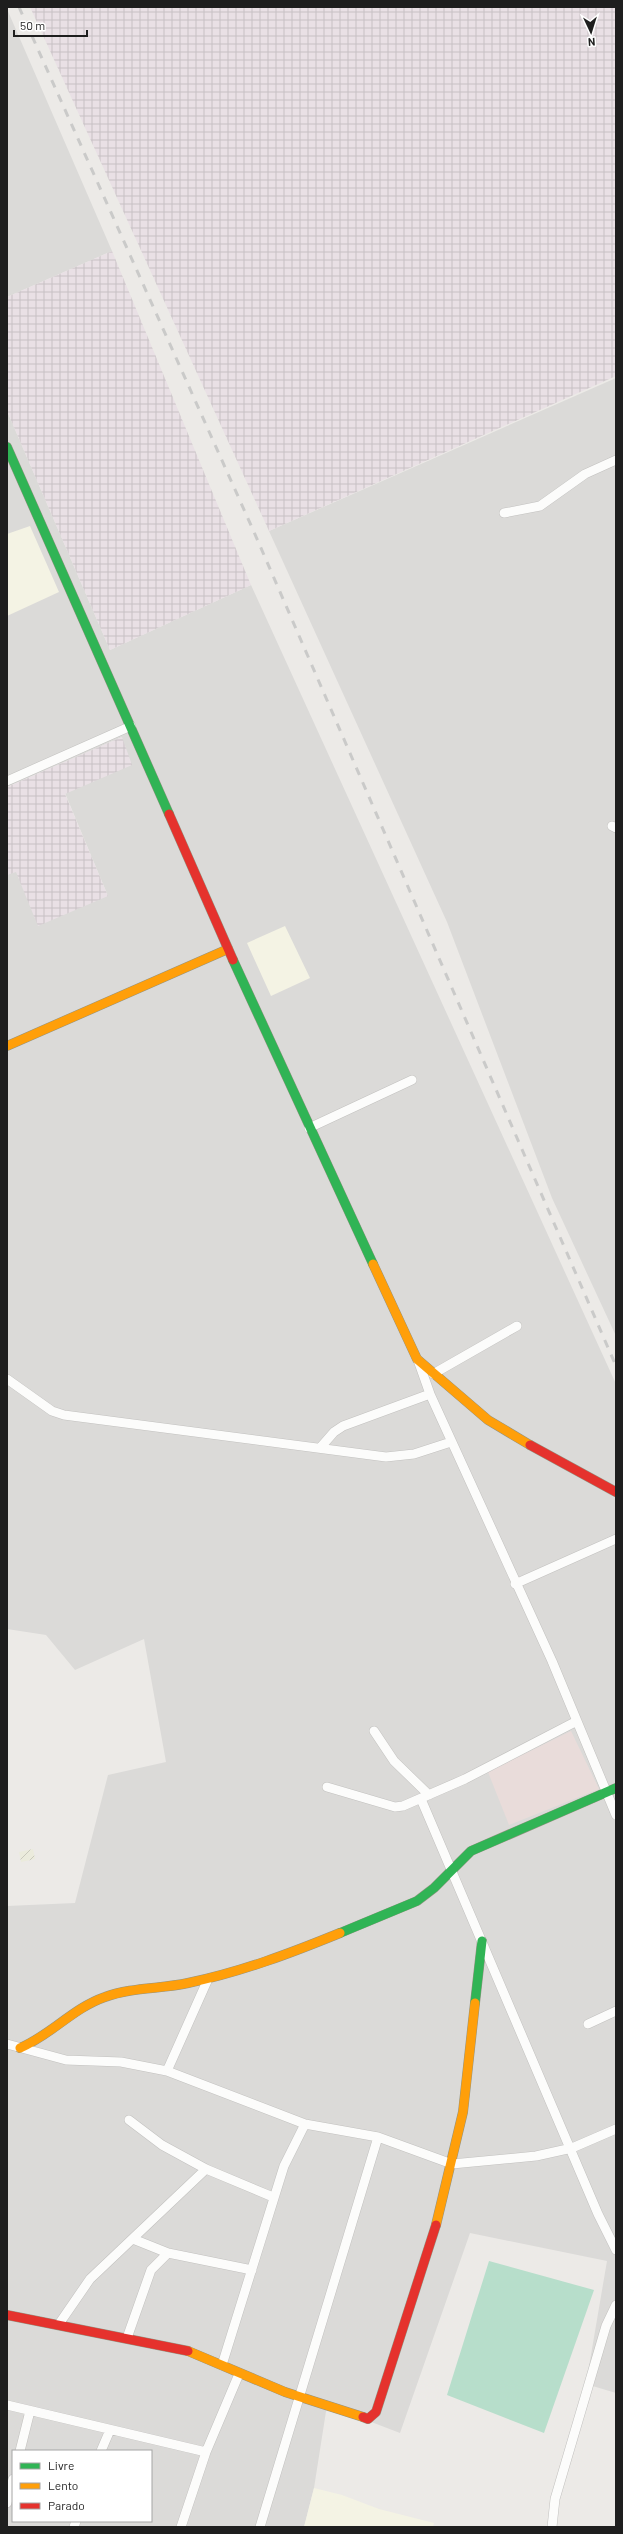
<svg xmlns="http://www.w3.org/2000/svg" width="623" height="2534" font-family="Barlow,sans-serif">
  <defs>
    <pattern id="industrial-grid" width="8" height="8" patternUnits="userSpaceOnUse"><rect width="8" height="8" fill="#e9e0e5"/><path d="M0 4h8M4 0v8" fill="none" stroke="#c7c0c4"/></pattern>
    <pattern id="farmland-furrows" width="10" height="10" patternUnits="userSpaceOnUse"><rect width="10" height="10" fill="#ebebdc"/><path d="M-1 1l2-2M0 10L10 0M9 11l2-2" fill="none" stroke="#c9c9bc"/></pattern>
  </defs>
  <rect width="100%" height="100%" fill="#eceae7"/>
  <path fill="#dbdad8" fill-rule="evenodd" d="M7,9L112,251L7,297Z
    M616,378V1336L552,1198L447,922L269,531Z
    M7,411L110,650L251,585L616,1384V2393L586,2384L607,2261L470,2233L400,2433L327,2405L314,2488L304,2527H7V1906L75,1903L108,1775L166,1762L144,1639L75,1670L46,1635L7,1629V875L15,871L108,896L65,793L122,737L7,787ZM13,2451H151V2521H13Z"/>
  <path fill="#e9dcda" d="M571,1731L599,1789L509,1825L488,1772Z"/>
  <path fill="url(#industrial-grid)" d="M30,7H616V376L269,531Z
    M112,251L251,585L110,650L7,411V297Z
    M122,737L132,765L65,794L108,896L38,926L16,872L7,875V787Z"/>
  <path fill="#f4f3e4" d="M30,526L59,592L7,616V534Z
    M285,926L310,978L271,996L247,943Z
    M314,2488L342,2495L379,2509L434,2523L433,2527H304Z"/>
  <path fill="url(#farmland-furrows)" d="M33,1849L35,1859L21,1862L19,1852Z"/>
  <path fill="#b7decb" d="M489,2261L594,2290L544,2433L447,2395Z"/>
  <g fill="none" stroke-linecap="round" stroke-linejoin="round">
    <g stroke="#c2c1bf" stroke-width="10">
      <path id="street" d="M504,513L540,506L585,474L616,460
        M7,781L131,726
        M612,826L616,828
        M309,1128L412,1080
        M418,1360L430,1394L552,1661L616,1815
        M433,1374L517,1326
        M7,1379L52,1411L64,1415L386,1457L414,1454L451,1442
        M320,1448L334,1432L343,1426L430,1394
        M515,1584L616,1539
        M374,1731L394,1761L429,1795
        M327,1787L395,1807L403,1806L465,1779L577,1721
        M421,1799L598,2214L616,2250
        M588,2024L616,2011
        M7,2044L66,2060L121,2062L167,2071L305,2124
        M167,2071L208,1979
        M129,2120L162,2145L206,2169L273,2197
        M133,2239L168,2253L252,2270
        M59,2324L90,2279L206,2169
        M127,2338L151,2270L168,2253
        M222,2365L284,2166L305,2124L378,2137
        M7,2405L206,2452
        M20,2451L30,2411
        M101,2451L110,2430
        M7,2503L13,2479
        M74,2527L76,2521
        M181,2527L206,2452L239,2374
        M260,2527L378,2137L452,2164L536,2156L572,2148L616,2129
        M552,2527L555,2499L606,2326L616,2305"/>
    </g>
    <g stroke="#939381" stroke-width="10">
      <path id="fast" d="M7,447L169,814
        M233,960L373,1264
        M340,1933L417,1901L434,1888L471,1851L616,1788
        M475,2003L482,1941"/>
    </g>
    <g stroke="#939381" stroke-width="10">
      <path id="slow" d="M7,1046L228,949
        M373,1264L417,1359L488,1420L530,1445
        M20,2048C51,2035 73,2008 105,1997C132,1987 161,1989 188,1983C241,1972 291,1953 340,1933
        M436,2225L463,2112L475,2003
        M188,2351L285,2392L363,2417"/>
    </g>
    <g stroke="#939381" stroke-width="10">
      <path id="jam" d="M169,814L233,960
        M530,1445L616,1492
        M7,2315L188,2351
        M363,2417L368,2419L376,2412L436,2225"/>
    </g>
    <use href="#street" stroke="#fcfcfb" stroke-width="9"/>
    <use href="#fast" stroke="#30b455" stroke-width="9"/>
    <use href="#slow" stroke="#ff9f0a" stroke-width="9"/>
    <use href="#jam" stroke="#e5322d" stroke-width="9"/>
    <path stroke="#cacac9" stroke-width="3" stroke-dasharray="8 8" stroke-linecap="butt" d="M19,7L254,532L616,1366"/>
  </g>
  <rect width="623" height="2534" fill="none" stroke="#1e1e1e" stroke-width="16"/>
  <rect x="12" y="2450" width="140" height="72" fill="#ffffff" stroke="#a5a5a5"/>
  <rect x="20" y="2463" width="20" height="6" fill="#30b455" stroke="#a5a5a5"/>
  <text x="48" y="2470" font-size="12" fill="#1e1e1e">Livre</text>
  <rect x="20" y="2483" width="20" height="6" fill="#ff9f0a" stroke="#a5a5a5"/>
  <text x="48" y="2490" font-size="12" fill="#1e1e1e">Lento</text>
  <rect x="20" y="2503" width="20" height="6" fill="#e5322d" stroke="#a5a5a5"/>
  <text x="48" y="2510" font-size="12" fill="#1e1e1e">Parado</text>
  <g transform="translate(591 32) rotate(176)" stroke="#ffffff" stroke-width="3" paint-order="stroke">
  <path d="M0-3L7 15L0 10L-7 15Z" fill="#1e1e1e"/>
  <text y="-6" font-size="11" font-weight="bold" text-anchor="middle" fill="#1e1e1e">N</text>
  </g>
  <path d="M14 30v6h73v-6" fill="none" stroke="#1e1e1e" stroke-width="2"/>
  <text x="20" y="30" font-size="12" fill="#1e1e1e" stroke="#ffffff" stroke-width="3" paint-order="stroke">50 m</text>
</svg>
